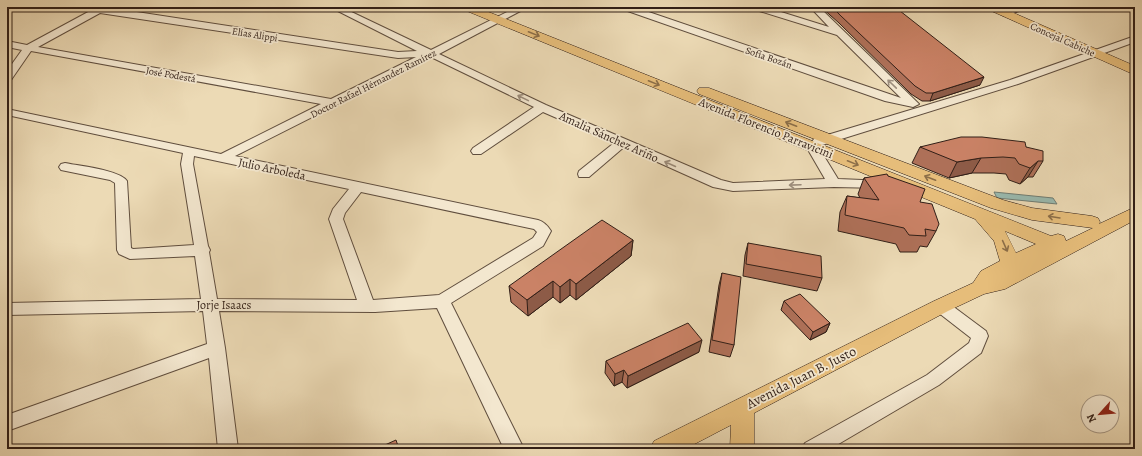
<svg xmlns="http://www.w3.org/2000/svg" width="1142" height="456" font-family="Alegreya,serif">
  <rect width="100%" height="100%" fill="#ecdab5"/>
  <filter id="stains"><feTurbulence type="fractalNoise" baseFrequency=".005" numOctaves="4"/><feColorMatrix values="0 0 0 0 .2 0 0 0 0 .09 0 0 0 0 .02 0 0 0 .5 -.17"/></filter>
  <radialGradient id="worn" r=".72"><stop offset=".6" stop-color="#630" stop-opacity="0"/><stop offset="1" stop-color="#630" stop-opacity=".3"/></radialGradient>
  <path fill="#99bab0" stroke="#6f7c73" d="M994,192L1053,198L1057,204L997,198Z"/>
  <g fill="none" stroke-linecap="round" stroke-linejoin="round">
    <g stroke="#604e3e" stroke-width="2">
      <path id="minor" d="M75,7H104L398,52L417,51L330,7H341L431,50L517,7H528L439,54L546,105L721,180L733,183L825,179L807,148L814,139L1010,80L1135,36V42L1018,84L822,145L819,148L838,179L887,181L888,184L887,187L882,188L834,187L733,191L713,187L624,147L589,177H579L578,174L579,171L614,143L543,112L481,154H473L471,151L473,148L534,107L431,57L235,156L538,220C544,222 548,226 551,231L543,246L451,303L524,449H504L437,308L375,312L219,311L225,348L238,449H218L209,358L7,431V415L207,344L203,311L7,315V303L201,299L195,256L130,259L119,254L117,250L115,183L110,180L61,170L59,167L61,164L65,163C79,166 120,170 127,181L131,248L133,249L194,245L181,164L183,153L7,115V109L221,154L321,104L31,51L11,80L7,81V71L22,50L7,47V41L27,45L90,11L76,9ZM100,13L398,58L416,57L331,99L38,47ZM194,156L349,189L333,209L329,219L357,300L217,299L209,252L210,250L208,246L193,164ZM361,192L534,229L537,232L533,238L439,295L373,300L343,219L345,213Z
        M621,7H634L901,98L837,35L753,9L752,7H765L829,27L810,7H819L919,104L913,107L885,101L622,9Z
        M1013,7H1026L1025,9L1004,16L999,13L1001,11Z
        M941,300L947,302L986,331L988,336L981,353L939,385L830,449H802L805,443L927,375L969,343L971,338L935,310L933,306L935,302Z"/>
    </g>
    <g stroke="#311f17" stroke-width="1">
      <path id="major" d="M461,7H476L1051,236L1058,234L1064,236L1066,241L1093,228L1032,220L991,208L699,94L697,91L699,88H709L1003,200L1032,208L1092,216L1098,218L1100,222L1099,224L1135,207V220L1005,289L984,294L948,311L754,413V449H730L731,425L685,449H650L654,441L934,301L973,283L981,271L1000,261L994,241L975,219L462,9ZM1005,231L1036,244L1016,253Z
        M986,7H1000L1135,66V75L987,9Z"/>
    </g>
    <use href="#minor" fill="#f3e7cf" fill-rule="evenodd"/>
    <use href="#major" fill="#e6bd7a" fill-rule="evenodd"/>
  </g>
  <path fill="#ae7058" stroke="#311f17" d="M821,7H895L980,85L930,101H922L911,94L839,23Z
    M920,147H1026L1043,161L1033,177H1028L1020,184L1009,180L1006,174L994,173H972L949,178L912,163Z
    M888,176L920,202L936,231L927,247L920,246L917,252H900L896,244L838,231L840,212L847,196L860,198L858,194L864,178Z
    M633,240L631,256L576,300L570,295L560,303L553,297L528,316L511,302L509,286Z
    M748,243L822,278L817,291L743,276L745,255Z
    M722,273L734,345L730,357L709,352L719,285Z
    M784,301L830,323L826,332L810,340L781,310Z
    M699,352L627,388L622,382L614,386L605,373L606,361Z"/>
  <path fill="#8d5b47" stroke="#311f17" d="M984,77L980,85L930,101L933,93Z
    M981,158L972,173L949,178L957,162Z
    M1038,161L1028,177L1020,184L1030,168Z
    M633,240L631,256L576,300V284Z
    M570,279V295L560,303V287Z
    M553,281V297L528,316L527,300Z
    M830,323L826,332L810,340L813,332Z
    M702,340L699,352L627,388L628,376Z
    M624,370L622,382L614,386L615,374Z"/>
  <path fill="#ca8266" stroke="#311f17" d="M832,7H895L984,77L933,93H926L915,86L841,16Z
    M961,137H982L1025,142L1026,147L1043,151V161H1038L1030,168L1019,164L1015,158L1003,157L981,158L957,162L920,147Z
    M887,174L888,176L925,189L920,202L932,204L939,224L936,231L925,229L926,236L909,235L904,228L845,215L847,196L879,200L864,178Z
    M602,220L633,240L576,284L570,279L560,287L553,281L527,300L509,286Z
    M748,243L821,256L822,278L746,264Z
    M722,273L741,277L734,345L712,340Z
    M800,294L830,323L813,332L784,301Z
    M688,323L702,340L628,376L624,370L615,374L606,361Z
    M396,440L399,449H376Z"/>
  <defs><path id="oneway-shaft" d="M-6 0H5M1.5-3L5.5 0L1.5 3" fill="none" stroke-width="1.6" stroke-linecap="round" stroke-linejoin="round"/></defs>
  <g stroke="#8c6e48">
    <use href="#oneway-shaft" transform="translate(534 34) rotate(22)"/>
    <use href="#oneway-shaft" transform="translate(654 83) rotate(22)"/>
    <use href="#oneway-shaft" transform="translate(791 124) rotate(-159)"/>
    <use href="#oneway-shaft" transform="translate(853 163) rotate(22)"/>
    <use href="#oneway-shaft" transform="translate(930 178) rotate(-159)"/>
    <use href="#oneway-shaft" transform="translate(1054 217) rotate(-171)"/>
    <use href="#oneway-shaft" transform="translate(1005 246) rotate(66)"/>
  </g>
  <g stroke="#9c8d7c">
    <use href="#oneway-shaft" transform="translate(892 84) rotate(-136)"/>
    <use href="#oneway-shaft" transform="translate(523 98) rotate(-154)"/>
    <use href="#oneway-shaft" transform="translate(670 164) rotate(-156)"/>
    <use href="#oneway-shaft" transform="translate(795 185) rotate(178)"/>
  </g>
  <g text-anchor="middle" stroke-width="3.5" stroke-linejoin="round" paint-order="stroke">
    <g font-size="10" fill="#311f17" stroke="#f3e7cf">
      <text transform="translate(255 34) rotate(9)" y="4">Elías Alippi</text>
      <text transform="translate(1063 39) rotate(24)" y="4">Concejal Cabiche</text>
      <text transform="translate(769 57) rotate(19)" y="4">Sofía Bozán</text>
      <text transform="translate(171 74) rotate(10)" y="4">José Podestá</text>
      <text transform="translate(373 83) rotate(-27)" y="4">Doctor Rafael Hérnandez Ramírez</text>
    </g>
    <g font-size="12" fill="#311f17" stroke="#f3e7cf">
      <text transform="translate(766 128) rotate(22)" y="4">Avenida Florencio Parravicini</text>
      <text transform="translate(609 137) rotate(24)" y="4">Amalia Sánchez Ariño</text>
      <text transform="translate(272 169) rotate(12)" y="4">Julio Arboleda</text>
      <text x="224" y="309">Jorje Isaacs</text>
    </g>
    <g font-size="14" fill="#311f17" stroke="#f3e7cf">
      <text transform="translate(801 377) rotate(-27)" y="5">Avenida Juan B. Justo</text>
    </g>
  </g>
  <rect width="1142" height="456" fill="none" stroke="#ecdab5" stroke-width="24"/>
  <rect x="8" y="8" width="1126" height="440" fill="none" stroke="#311f17" stroke-width="2"/>
  <rect x="12" y="12" width="1118" height="432" fill="none" stroke="#311f17"/>
  <g transform="translate(1100 414) rotate(243)"><circle r="19" fill="#f3e7cf" stroke="#a59785"/>
  <path d="M0-3L7 15L0 10L-7 15Z" fill="#8f2418"/>
  <text y="-6" font-size="11" font-weight="bold" text-anchor="middle" fill="#311f17">N</text>
  </g>
  <rect width="100%" height="100%" filter="url(#stains)"/>
  <rect width="100%" height="100%" fill="url(#worn)"/>
</svg>
